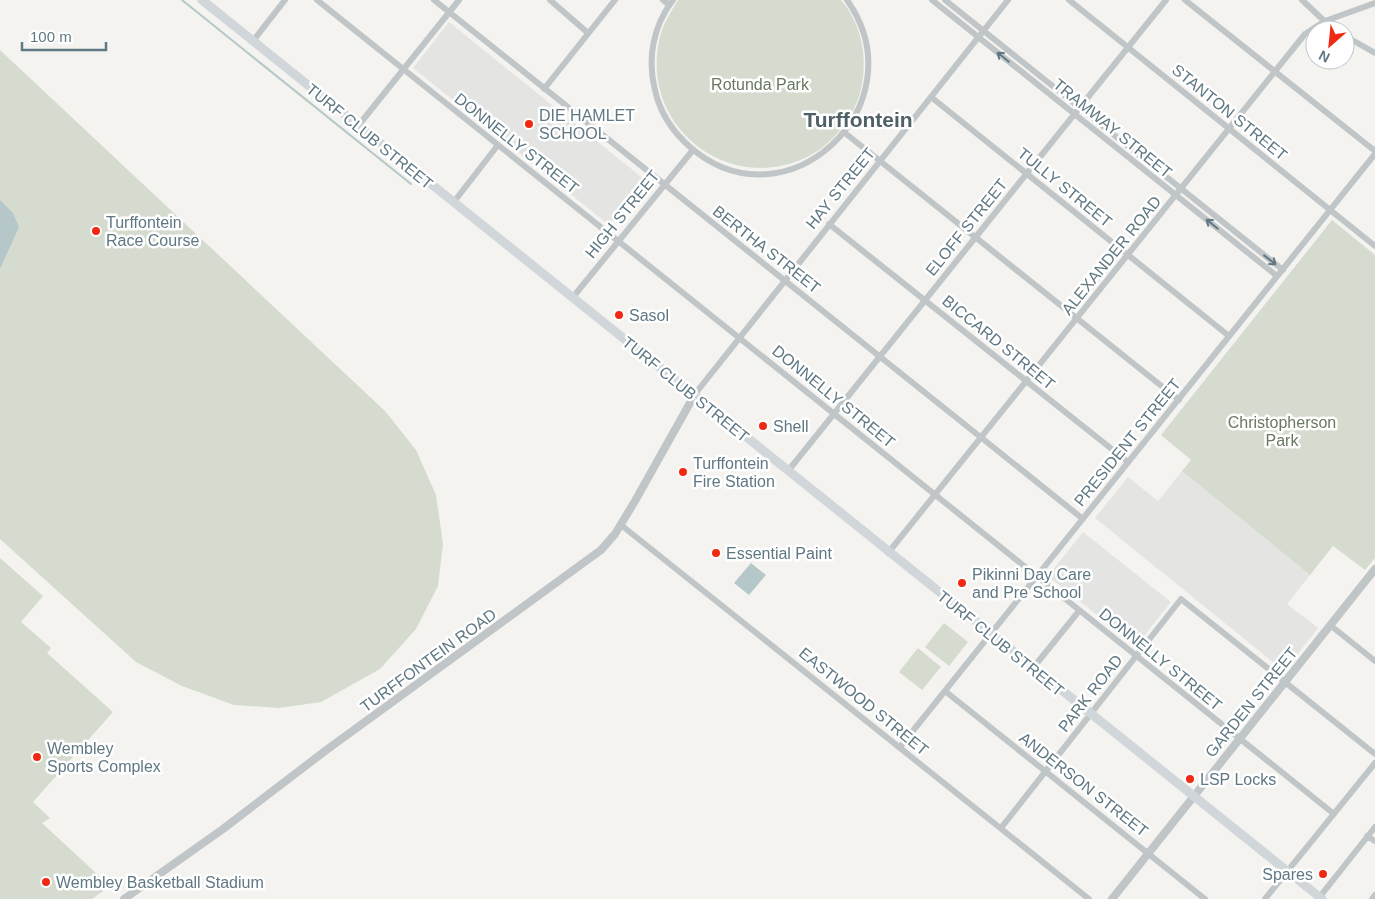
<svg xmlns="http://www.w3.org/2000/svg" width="1375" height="899" font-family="Arial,sans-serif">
  <rect width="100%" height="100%" fill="#f4f3ef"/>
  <path fill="#e4e5e3" d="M449,22L645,180L609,225L413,68Z
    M1182,471L1310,575L1287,604L1318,628L1284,671L1095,518L1128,477L1158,501Z
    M1083,532L1171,602L1136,646L1048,576Z"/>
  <path fill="#d6dbd0" d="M678,0H841C862,24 868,58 861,89C855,113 840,135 819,150C740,202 640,133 659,41C662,26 670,13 678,0Z
    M0,50L385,411L416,450L436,495L443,544L438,586L416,629L380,669L321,702L279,708L234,705L182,686L136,662L0,539Z
    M1332,220L1375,255V558L1365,570L1333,546L1310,575L1182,471L1191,460L1161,435Z
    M0,558L43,596L21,622L51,648L47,653L113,712L33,802L50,818L42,823L110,886L92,899H0Z
    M944,623L968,642L949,666L925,647Z
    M918,648L941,667L922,690L899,672Z"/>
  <path fill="#b6c7c9" d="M0,200L13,213L19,227L0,269Z
    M751,563L766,575L749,595L734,583Z"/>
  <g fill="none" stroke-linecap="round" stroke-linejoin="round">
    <path stroke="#b6c7c9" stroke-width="2" d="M182,0L411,184"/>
    <path stroke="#c0c5c8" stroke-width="6" d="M317,0L1334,814
      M434,0L1083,519
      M550,0L588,33
      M663,0L669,5
      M673,0C653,26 647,59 655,90C660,113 673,132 690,147C786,231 921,105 847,0
      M932,0L1277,276
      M945,0L1283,270
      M1069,0L1375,246
      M1185,0L1375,151
      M1302,0L1334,30
      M1345,36L1375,53
      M253,41L285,0
      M544,89L615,0
      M931,97L1229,336
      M358,126L459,0
      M845,133L1179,400
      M453,203L498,145
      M829,224L1128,462
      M573,297L693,150
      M695,394L1008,0
      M788,471L1166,0
      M621,525L1089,899
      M888,553L1305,34L1325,21L1375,3
      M1330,625L1375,661
      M1033,668L1079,611
      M945,691L1205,899
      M900,747L1375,154
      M1001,828L1181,599L1375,754
      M1367,836L1375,841
      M1265,899L1375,763
      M1318,899L1375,827
      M1372,899L1375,895"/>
    <path stroke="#c0c5c8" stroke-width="8" d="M124,899L223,829L325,751L601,550L615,534L635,501L695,394
      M1112,899L1375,569"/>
    <path stroke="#d0d6da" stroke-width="9" d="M202,0C576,299 948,600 1322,899"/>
  </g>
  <defs><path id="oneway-shaft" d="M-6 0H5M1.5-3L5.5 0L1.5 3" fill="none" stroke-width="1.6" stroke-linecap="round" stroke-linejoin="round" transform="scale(1.25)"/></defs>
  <g stroke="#607883">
    <use href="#oneway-shaft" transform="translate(1003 57) rotate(-141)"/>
    <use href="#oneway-shaft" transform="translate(1212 224) rotate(-141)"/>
    <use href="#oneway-shaft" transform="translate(1270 260) rotate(38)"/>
  </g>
  <g fill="#f12812" stroke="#fff" stroke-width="2">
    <circle cx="529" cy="124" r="5"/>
    <circle cx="96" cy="231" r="5"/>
    <circle cx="619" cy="315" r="5"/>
    <circle cx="763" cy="426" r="5"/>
    <circle cx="683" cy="472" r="5"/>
    <circle cx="716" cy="553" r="5"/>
    <circle cx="962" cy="583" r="5"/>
    <circle cx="37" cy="757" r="5"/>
    <circle cx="1190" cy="779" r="5"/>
    <circle cx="1323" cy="874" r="5"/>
    <circle cx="46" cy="882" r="5"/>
  </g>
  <g text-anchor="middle" stroke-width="5" stroke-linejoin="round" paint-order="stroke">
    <g font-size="16" fill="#687960" stroke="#fff">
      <text x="760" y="90">Rotunda Park</text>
      <text x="1282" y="428">Christopherson<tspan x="1282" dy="18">Park</tspan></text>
    </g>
    <g font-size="16" fill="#607883" stroke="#fff">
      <text transform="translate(1230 112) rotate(39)" y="6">STANTON STREET</text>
      <text transform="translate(1113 128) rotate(39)" y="6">TRAMWAY STREET</text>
      <text transform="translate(370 136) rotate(39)" y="6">TURF CLUB STREET</text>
      <text transform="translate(517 143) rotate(38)" y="6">DONNELLY STREET</text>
      <text transform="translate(1065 187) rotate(39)" y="6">TULLY STREET</text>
      <text transform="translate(840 188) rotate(-51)" y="6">HAY STREET</text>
      <text transform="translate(622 214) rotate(-51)" y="6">HIGH STREET</text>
      <text transform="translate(966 227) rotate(-51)" y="6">ELOFF STREET</text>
      <text transform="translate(767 249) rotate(38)" y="6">BERTHA STREET</text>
      <text transform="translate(1111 255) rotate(-51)" y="6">ALEXANDER ROAD</text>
      <text transform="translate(999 342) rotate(39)" y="6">BICCARD STREET</text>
      <text transform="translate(686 389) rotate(39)" y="6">TURF CLUB STREET</text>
      <text transform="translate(834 396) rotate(39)" y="6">DONNELLY STREET</text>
      <text transform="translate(1127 442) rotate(-51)" y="6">PRESIDENT STREET</text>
      <text transform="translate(1001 643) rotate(39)" y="6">TURF CLUB STREET</text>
      <text transform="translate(1161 659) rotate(39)" y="6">DONNELLY STREET</text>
      <text transform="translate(428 660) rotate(-36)" y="6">TURFFONTEIN ROAD</text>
      <text transform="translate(1090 693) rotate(-52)" y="6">PARK ROAD</text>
      <text transform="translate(864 701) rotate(39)" y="6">EASTWOOD STREET</text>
      <text transform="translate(1251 702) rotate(-51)" y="6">GARDEN STREET</text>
      <text transform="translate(1084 784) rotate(38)" y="6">ANDERSON STREET</text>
    </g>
    <g font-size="16" fill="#607883" stroke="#fff" text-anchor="start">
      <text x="539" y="121">DIE HAMLET<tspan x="539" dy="18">SCHOOL</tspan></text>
      <text x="106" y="228">Turffontein<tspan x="106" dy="18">Race Course</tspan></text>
      <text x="629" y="321">Sasol</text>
      <text x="773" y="432">Shell</text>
      <text x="693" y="469">Turffontein<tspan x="693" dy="18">Fire Station</tspan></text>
      <text x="726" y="559">Essential Paint</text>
      <text x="972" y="580">Pikinni Day Care<tspan x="972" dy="18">and Pre School</tspan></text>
      <text x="47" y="754">Wembley<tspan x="47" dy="18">Sports Complex</tspan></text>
      <text x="1200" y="785">LSP Locks</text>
      <text x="1313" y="880" text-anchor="end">Spares</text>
      <text x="56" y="888">Wembley Basketball Stadium</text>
    </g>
    <g font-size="21" font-weight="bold" fill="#4f6067" stroke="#fff">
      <text x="858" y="127">Turffontein</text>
    </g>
  </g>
  <g transform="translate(1330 45) rotate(207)"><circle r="24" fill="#ffffff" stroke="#bfc9cd"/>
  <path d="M0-4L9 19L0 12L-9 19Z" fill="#f12812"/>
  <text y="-8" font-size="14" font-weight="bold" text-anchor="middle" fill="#607883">N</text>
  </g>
  <path d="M22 42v8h84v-8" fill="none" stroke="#607883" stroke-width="2.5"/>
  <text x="30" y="42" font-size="15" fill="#607883" stroke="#ffffff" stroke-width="4" paint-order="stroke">100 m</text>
</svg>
